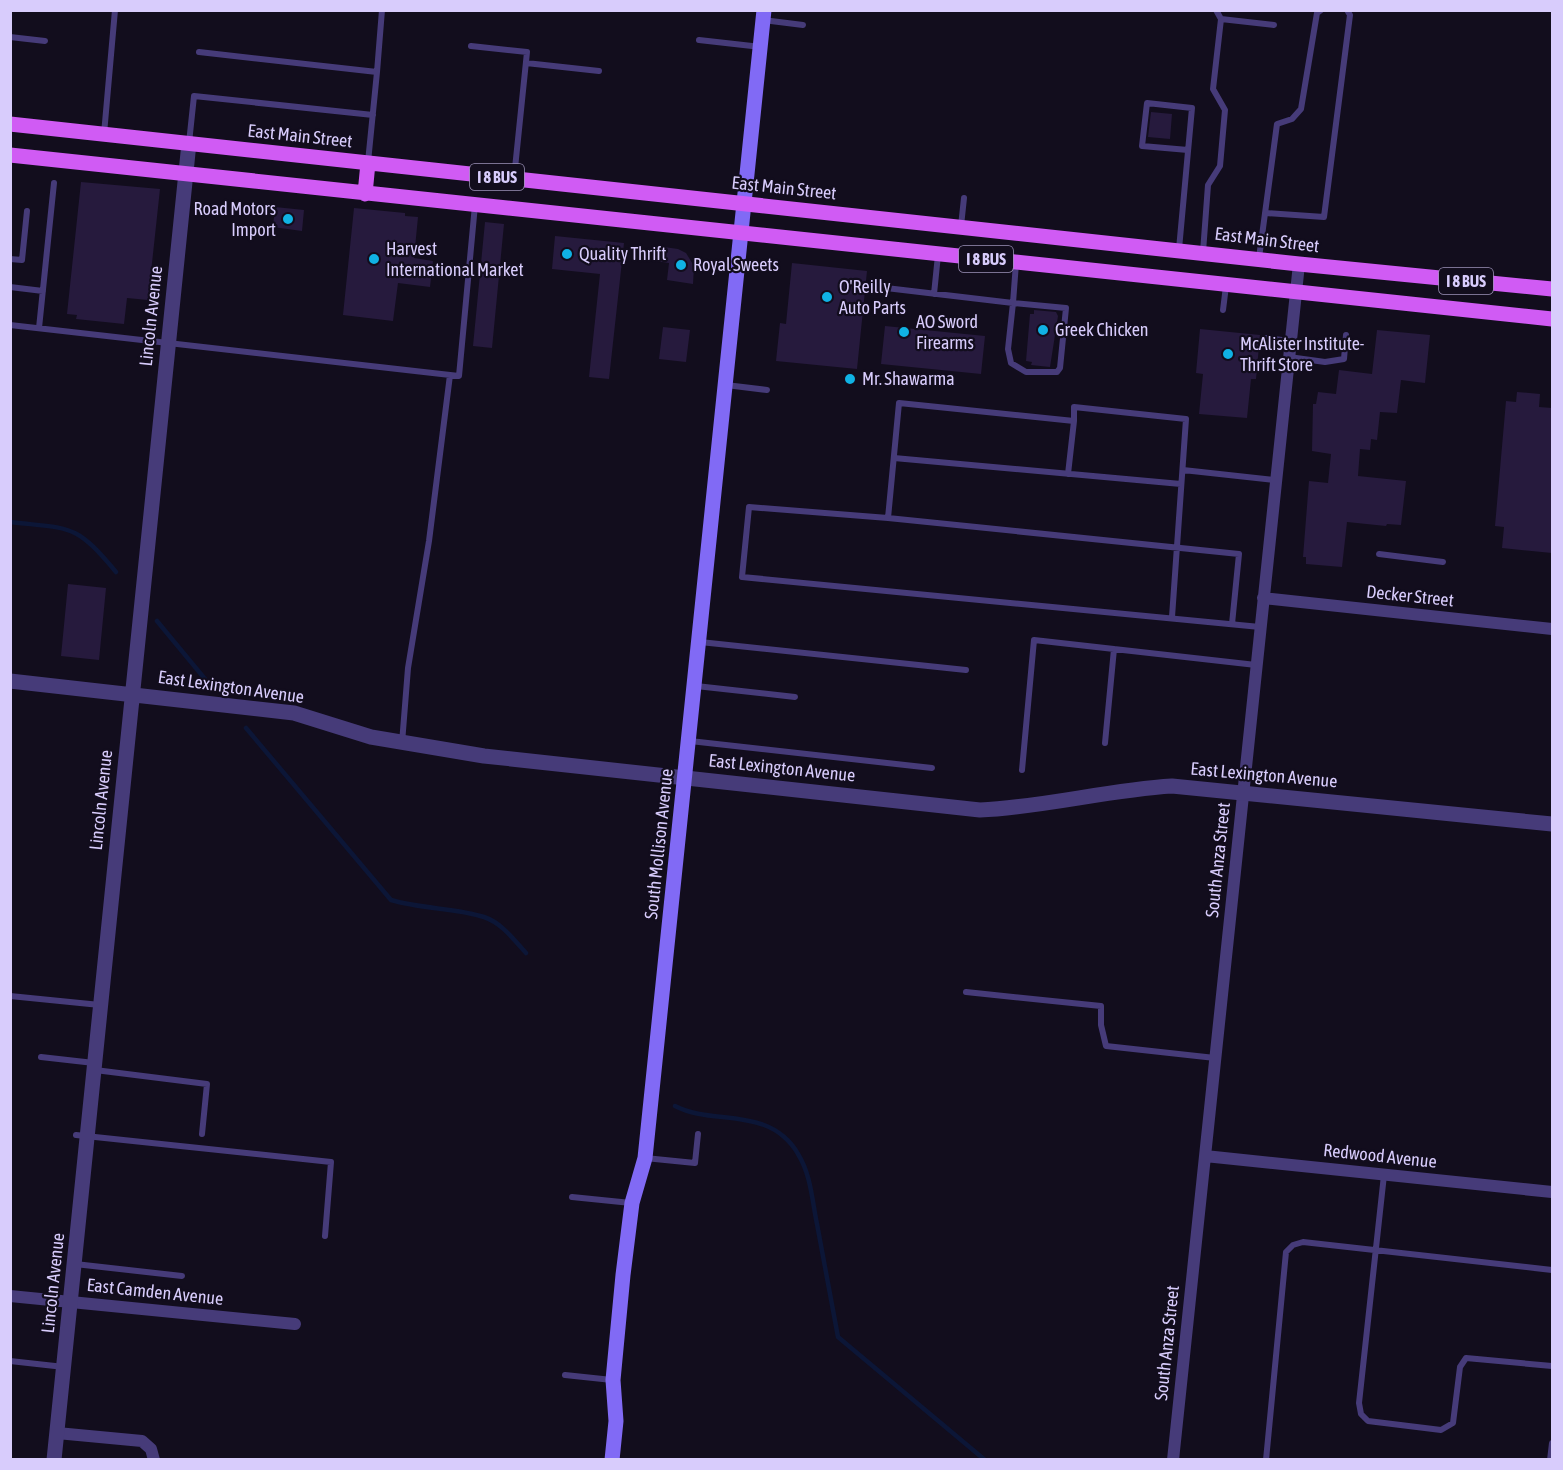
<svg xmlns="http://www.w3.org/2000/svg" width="1563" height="1470" font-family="'Asap Condensed',sans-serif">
  <rect width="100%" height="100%" fill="#120d1d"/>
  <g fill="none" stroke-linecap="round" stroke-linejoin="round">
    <path stroke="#0c1637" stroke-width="4.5" d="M10,522C72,529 75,523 116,572
      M157,621L205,679
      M246,728L391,900C421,909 457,908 484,917C502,923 514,940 526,953
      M675,1106C702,1120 735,1114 764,1125C778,1130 791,1141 798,1154C811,1175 812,1200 817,1224C824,1262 831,1299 838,1337L985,1460"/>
  </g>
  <path fill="#261a3d" d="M1151,112L1172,114L1170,139L1148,137Z
    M81,182L160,189L148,300L127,298L124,324L76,319L77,315L67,314Z
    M275,207L304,210L302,231L273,227Z
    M354,208L405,213V216L418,217L414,258L433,261L430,287L398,283L393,321L343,315Z
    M485,222L504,224L492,348L473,346Z
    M555,236L624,243L609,379L589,377L600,274L552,269Z
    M657,246L678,249L686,253L694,266L693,284L667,280L669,263L655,261Z
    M792,263L867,271L857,369L776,361L780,323L786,324Z
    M1034,310L1056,312L1058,316L1050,367L1031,365L1032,362L1026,361L1030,314H1034Z
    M885,326L985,336L981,374L881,364Z
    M663,327L690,330L686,362L659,359Z
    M1200,329L1260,335L1256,379H1251L1247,418L1199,414L1203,374L1196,373Z
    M1377,330L1430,335L1425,383L1401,380L1397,413L1380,412L1377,440L1371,439L1370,450L1360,449L1358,476L1406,481L1401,525L1387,524L1386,526L1347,522L1342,567L1306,564V557H1303L1309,481L1328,483L1331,454L1312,451L1313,404H1316L1318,392L1336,394L1339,370L1372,374Z
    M1517,392L1540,394L1539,407L1552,408V553L1502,548L1504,527L1495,526L1506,401L1516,402Z
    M68,584L106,588L99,660L61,656Z"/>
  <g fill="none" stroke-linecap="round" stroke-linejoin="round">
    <path stroke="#463b79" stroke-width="6" d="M1221,19L1274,25
      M763,20L803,25
      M10,37L45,41
      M699,40L761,47
      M471,46L527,52L514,178
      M199,52L377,72L368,162
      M526,63L599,71
      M377,72L382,10
      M104,134L115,10
      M189,143L194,96L373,115
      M1265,213L1324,217L1350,15L1347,10
      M961,226L964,198
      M1179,249L1192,108L1147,103L1142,146L1188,150
      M1203,252L1208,185L1220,166L1225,110L1213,89L1221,19L1216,10
      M1259,258L1277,124L1292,119L1301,109L1317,13L1321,10
      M10,259L22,260L27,211
      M10,287L43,291
      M886,288L1013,303L1016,263
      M934,294L938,255
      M1013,303L1066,308L1060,368L1057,372H1026L1011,363L1008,349Z
      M1223,310L1226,286
      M10,325L459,376L475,205
      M39,328L54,183
      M1266,338L1290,341
      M1289,357L1325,362L1344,359L1346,335
      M726,385L767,390
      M894,458L1181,484
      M1183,470L1275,480
      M1068,474L1074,421
      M888,518L899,403L1074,421V407L1186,419L1172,617
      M1379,554L1443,562
      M1232,624L1239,554L888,518L749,507L742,577L1260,627
      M700,642L966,670
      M696,686L795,697
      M690,741L932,768
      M402,743L408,668L429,541L450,375
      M1105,743L1114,649
      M1022,770L1034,640L1256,665
      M966,992L1101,1006V1025L1106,1046L1215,1058
      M10,996L100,1005
      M41,1057L94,1063
      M95,1070L207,1084L202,1134
      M76,1135L331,1162L325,1236
      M645,1158L695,1163L698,1134
      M1384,1175L1359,1403L1361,1414L1368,1421L1441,1430L1453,1423L1460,1367L1466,1358L1552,1366
      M572,1197L631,1203
      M75,1264L182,1276
      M10,1361L64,1367
      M565,1375L612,1380
      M1266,1460L1286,1252L1293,1245L1303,1242L1552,1270
      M1550,1460L1552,1443"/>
    <path stroke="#463b79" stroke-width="12" d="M1263,598L1552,629
      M1205,1156L1552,1192
      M10,1296L295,1324
      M57,1433L142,1441L151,1449L154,1460
      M1173,1460L1299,264"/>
    <path stroke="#463b79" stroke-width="15" d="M10,681L294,713L371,737L484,756L980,810C1045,807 1107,790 1172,786L1552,824
      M54,1460L189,143"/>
    <path stroke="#816af5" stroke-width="15" d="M612,1460L616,1421L613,1380L623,1275L632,1203L645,1158L764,10"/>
    <path stroke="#d05bf4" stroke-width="15" d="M10,124L1299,264L1552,289
      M10,155L1552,319
      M365,194L368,163"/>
  </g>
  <g fill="#10b2e4" stroke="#120d1d" stroke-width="2">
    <circle cx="288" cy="219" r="6"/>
    <circle cx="567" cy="254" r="6"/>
    <circle cx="374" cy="259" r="6"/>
    <circle cx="681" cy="265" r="6"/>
    <circle cx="827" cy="297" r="6"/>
    <circle cx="1043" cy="330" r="6"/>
    <circle cx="904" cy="332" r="6"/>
    <circle cx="1228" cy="354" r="6"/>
    <circle cx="850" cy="379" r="6"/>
  </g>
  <g text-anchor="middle" stroke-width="4.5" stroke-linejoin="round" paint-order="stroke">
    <g fill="#120d1d" stroke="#9d93b9" stroke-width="1.5">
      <rect x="470" y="164" width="54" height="26" rx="4.5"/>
      <rect x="959" y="246" width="54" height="26" rx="4.5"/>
      <rect x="1439" y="268" width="54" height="26" rx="4.5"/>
    </g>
    <g font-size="16" font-weight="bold" fill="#d8ccfc">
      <text x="497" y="183">I 8 BUS</text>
      <text x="986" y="265">I 8 BUS</text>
      <text x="1466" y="287">I 8 BUS</text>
    </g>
    <g font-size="18" fill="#d8ccfc" stroke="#120d1d">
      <text transform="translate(300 136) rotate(6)" y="6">East Main Street</text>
      <text transform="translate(784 188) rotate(6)" y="6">East Main Street</text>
      <text transform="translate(1267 240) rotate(7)" y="6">East Main Street</text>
      <text transform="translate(151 316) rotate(-84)" y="6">Lincoln Avenue</text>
      <text transform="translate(1410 596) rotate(6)" y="6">Decker Street</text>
      <text transform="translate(231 687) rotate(8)" y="6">East Lexington Avenue</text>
      <text transform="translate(782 768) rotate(6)" y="6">East Lexington Avenue</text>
      <text transform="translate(1264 775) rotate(5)" y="6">East Lexington Avenue</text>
      <text transform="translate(101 800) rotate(-84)" y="6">Lincoln Avenue</text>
      <text transform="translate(659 844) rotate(-84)" y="6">South Mollison Avenue</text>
      <text transform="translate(1218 860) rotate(-84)" y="6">South Anza Street</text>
      <text transform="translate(1380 1156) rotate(6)" y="6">Redwood Avenue</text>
      <text transform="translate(53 1283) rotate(-84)" y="6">Lincoln Avenue</text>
      <text transform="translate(155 1292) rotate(6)" y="6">East Camden Avenue</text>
      <text transform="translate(1167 1343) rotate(-84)" y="6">South Anza Street</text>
    </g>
    <g font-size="18" fill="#d8ccfc" stroke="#120d1d" text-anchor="start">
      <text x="276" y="215" text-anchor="end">Road Motors<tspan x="276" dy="21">Import</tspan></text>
      <text x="386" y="255">Harvest<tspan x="386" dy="21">International Market</tspan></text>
      <text x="579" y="260">Quality Thrift</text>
      <text x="693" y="271">Royal Sweets</text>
      <text x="839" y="293">O'Reilly<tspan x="839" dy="21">Auto Parts</tspan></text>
      <text x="916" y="328">AO Sword<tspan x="916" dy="21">Firearms</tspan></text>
      <text x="1055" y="336">Greek Chicken</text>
      <text x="1240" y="350">McAlister Institute-<tspan x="1240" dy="21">Thrift Store</tspan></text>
      <text x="862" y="385">Mr. Shawarma</text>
    </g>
  </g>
  <rect width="1563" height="1470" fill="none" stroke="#d8ccfc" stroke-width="24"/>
</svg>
